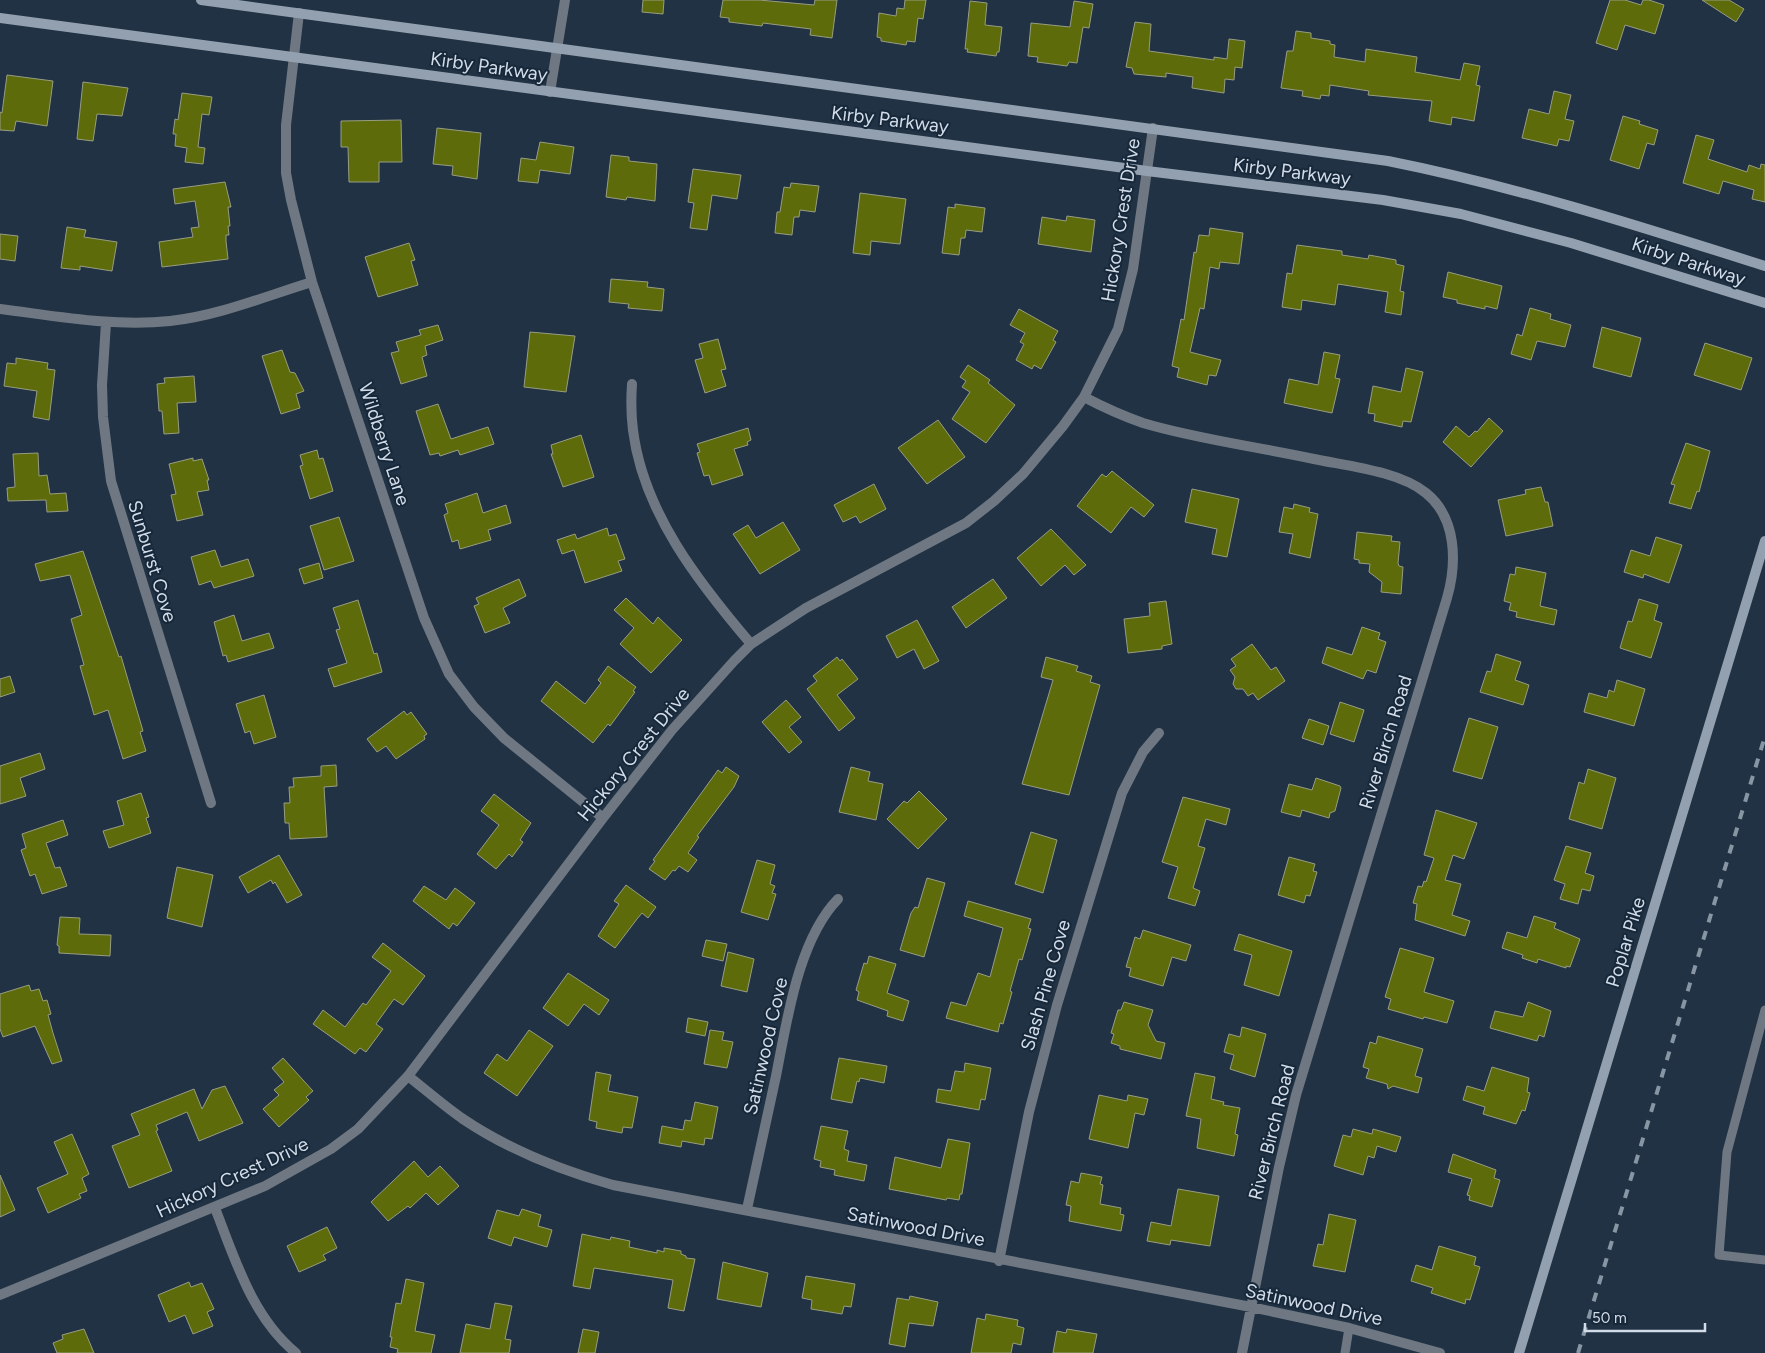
<svg xmlns="http://www.w3.org/2000/svg" width="1765" height="1353" font-family="Figtree,sans-serif">
  <rect width="100%" height="100%" fill="#213244"/>
  <path fill="#5d6b0a" stroke="#979d82" d="M643,0H664L663,14L642,12Z
    M723,0H759L814,5L815,0H837L832,38L810,35L811,29L763,23L762,26L729,22V18L720,17Z
    M905,0H926L923,19L918,18L915,42L907,41L906,45L881,41V38L877,37L879,13L896,16L897,8L904,9Z
    M1610,0H1625L1641,5L1643,0H1649L1664,5L1655,34L1625,25L1617,50L1596,43Z
    M1702,0H1729L1744,9L1736,22Z
    M970,1L987,3L985,25L1002,27L999,52H997L996,56L967,52L968,49H965Z
    M1074,1L1093,4L1089,28L1083,27L1077,63L1069,62L1067,66L1037,62L1038,57L1028,56L1031,23L1070,27Z
    M1135,22L1151,24L1149,51L1214,60V57L1227,59L1229,39L1245,41L1242,68L1235,67L1234,80L1225,79L1224,93L1192,88L1193,77L1166,73V77L1134,74L1132,68L1126,67Z
    M1296,31L1311,33V38L1330,41V44L1335,45L1334,57L1365,62L1366,49L1417,57L1415,72L1460,80L1464,63L1480,66L1476,85L1480,86L1474,121L1452,117L1451,125L1429,121L1432,101L1368,95L1369,91L1330,85L1329,96L1321,95L1320,99L1302,96L1303,91L1281,88L1287,51H1293Z
    M7,75L53,81L47,126L16,121L14,131L0,130V112L2,113Z
    M83,82L128,88L122,116L97,114L93,141L77,139Z
    M1554,91L1571,95L1565,119L1574,121L1569,141L1559,139L1557,146L1522,138L1529,109L1549,114Z
    M182,93L212,97L209,115L202,114L198,147L205,148L203,164L185,162L187,148L175,146L176,134H173L175,119L178,120Z
    M1623,116L1640,121L1639,124L1658,130L1654,145L1647,143L1639,169L1610,160Z
    M401,120L402,162H379V182H349L348,147H341V121Z
    M437,128L481,133L477,179L452,175L453,166L433,164Z
    M1696,135L1714,140L1708,159L1747,172L1749,165L1760,169L1761,164L1765,165V202L1752,199L1754,190L1723,181L1719,194L1683,183Z
    M540,142L574,147L570,174L540,170L538,183L518,181L521,158L536,160Z
    M611,155L629,157V161L657,164L655,201L627,197L626,200L606,197Z
    M693,169L741,175L737,199L712,195L707,230L690,228L694,203L688,202Z
    M225,182L231,207H228L230,226H228L229,235H226V241L228,259L162,267L159,242L193,237L191,228L199,227L195,201L175,204L173,189Z
    M791,183L819,186L815,212L800,210L799,217H794L792,235L775,233L777,212H780L784,187L790,188Z
    M860,193L906,199L900,244L871,241L870,255L853,253Z
    M955,204L985,208L982,232L966,230L965,238H961L959,255L942,253L948,207L955,208Z
    M1067,216L1095,220L1091,252L1038,244L1042,217L1066,221Z
    M67,227L86,230L84,237L117,242L112,271L80,266V270L61,268Z
    M1210,228L1243,233L1239,264L1220,262L1219,269L1210,267L1204,309L1200,308L1190,352L1221,360L1216,376L1209,375L1207,385L1177,377L1179,368L1172,366L1181,319L1184,320L1194,252L1196,253L1199,235L1209,236Z
    M0,234L18,236L15,261L0,259Z
    M409,243L415,260L411,261L418,285L378,297L365,257Z
    M1297,245L1342,251V255L1368,259L1369,255L1396,260V264L1404,266L1400,291L1404,292L1401,315L1385,312L1388,292L1338,284L1335,305L1302,300L1301,310L1282,307L1287,273L1292,274Z
    M1448,272L1502,286L1497,309L1485,306V309L1457,303V300L1443,297Z
    M611,279L648,282L647,287L664,289L662,311L628,308L629,304L609,302Z
    M1530,308L1551,314L1550,319L1571,325L1565,347L1537,341L1531,360L1511,354L1517,334L1522,336Z
    M1019,309L1058,331L1053,340L1056,342L1041,369L1034,365L1032,369L1016,360L1024,344L1020,342L1025,333L1010,325Z
    M438,325L443,340L425,346L427,355L422,357L427,376L401,384L391,353L399,351L396,342L421,335L419,330Z
    M1602,327L1641,338L1631,377L1593,367Z
    M530,332L575,336L566,392L524,387Z
    M718,339L726,369L721,370L726,386L705,393L695,360L703,358L699,344Z
    M1705,343L1752,358L1741,390L1694,375Z
    M282,350L290,372L295,373L304,391L296,394L300,408L281,414L262,356Z
    M1324,352L1340,355L1335,378L1340,379L1332,413L1284,403L1289,379L1318,385Z
    M16,358L48,363L47,369L55,370L49,420L33,417L37,391L4,386L7,363L16,364Z
    M968,365L990,380L988,383L1015,405L986,443L952,419L970,392L962,387L966,381L960,377Z
    M1406,368L1423,372L1411,422L1403,421L1402,427L1374,421L1375,414L1368,413L1373,386L1401,392Z
    M194,376L196,402L177,403L179,433L164,434L162,411H159L157,384L165,383L164,378Z
    M438,404L451,439L488,427L494,444L460,455L458,450L440,456L439,453L430,455L416,411Z
    M1489,418L1503,431L1471,467L1443,442L1456,426L1469,437L1475,431L1477,432Z
    M938,420L965,457L927,484L898,448Z
    M748,428L751,440L747,442L748,445L734,449L743,475L712,485L709,475L704,476L697,453L700,452L697,444Z
    M581,435L594,477L563,487L551,454H553L551,445Z
    M1686,443L1710,451L1699,492L1697,491L1691,509L1669,503L1675,485L1671,484Z
    M317,450L319,459L323,458L333,491L310,499L300,466L303,465L300,455Z
    M38,453L39,476L47,475L50,494L66,493L68,511L47,512L46,500L8,501L7,488L15,487L13,454Z
    M193,458V461L202,459L209,480H207L209,490L197,492L203,515L177,521L171,495L176,494L169,464Z
    M1112,471L1154,505L1144,517L1131,507L1111,533L1077,506L1102,474L1106,477Z
    M874,484L886,509L860,523L856,516L843,522L834,505Z
    M1541,487L1545,502H1548L1553,526L1506,536L1498,500L1526,494L1525,490Z
    M1192,489L1239,499L1227,557L1212,554L1217,529L1185,522Z
    M477,493L483,513L506,505L511,523L488,530L491,540L460,549L458,540L452,542L444,515L448,513L445,504Z
    M1294,504L1310,508L1309,512L1318,514L1310,558L1289,553L1293,534L1279,532L1284,507L1293,509Z
    M339,517L354,561L324,570L310,526Z
    M783,522L800,550L760,574L733,534L748,525L756,538Z
    M607,528L609,536L616,534L625,559L618,561L622,571L585,583L574,550L562,554L557,540L575,534L577,539Z
    M1051,529L1086,565L1074,575L1065,565L1041,586L1017,558Z
    M1357,532L1392,536L1391,541L1400,542L1398,563L1399,566L1403,567L1401,594L1381,592L1382,582L1369,572L1370,564L1359,563V560L1354,559Z
    M1656,537L1682,545L1669,583L1644,574L1643,578L1624,572L1631,550L1650,556Z
    M215,550L221,567L248,559L254,576L214,588L211,581L199,585L191,557Z
    M83,551L119,657L121,656L143,731L140,732L146,751L123,759L108,710L94,715L89,697L80,666L84,665L71,619L82,615L70,575L40,581L35,564Z
    M319,563L323,578L304,584L299,569Z
    M1516,567L1546,573L1540,606L1557,610L1554,625L1516,617L1517,612L1509,610L1511,603L1504,601L1510,574L1515,575Z
    M519,579L526,596L503,608L510,623L485,633L474,606L479,604L476,598Z
    M993,579L1007,598L966,628L952,607Z
    M626,598L653,624L658,617L682,640L651,673L620,644L634,628L614,610Z
    M1639,599L1658,605L1654,620L1662,623L1651,658L1620,648L1628,621L1632,622Z
    M358,600L374,654L377,653L382,672L334,687L328,669L347,663L336,630L340,629L333,608Z
    M1166,601L1172,644L1162,646V649L1128,653L1124,619L1150,616L1149,603Z
    M234,615L242,641L269,633L274,648L228,662L226,655L223,656L214,622Z
    M917,620L939,661L924,669L914,649L897,658L886,636Z
    M1362,627L1380,633L1378,639L1386,642L1376,673L1367,670L1363,679L1322,663L1327,647L1352,655Z
    M1252,644L1271,670L1276,667L1285,681L1258,700L1253,693L1248,696L1243,689H1236L1233,684L1235,677L1230,670L1236,666L1231,659Z
    M1496,654L1521,662L1515,680L1529,685L1523,705L1480,692L1487,671L1491,672Z
    M837,657L840,661L842,659L858,679L837,695L855,718L839,731L807,689L817,681L813,676Z
    M1046,657L1078,666L1076,671L1092,676L1090,682L1100,685L1069,795L1022,784L1053,680L1041,677Z
    M608,666L636,687L633,691L635,692L610,726L608,724L593,743L541,701L556,681L585,704L601,683L598,680Z
    M10,676L15,692L0,697V679Z
    M1617,680L1645,689L1634,726L1584,712L1589,693L1607,698L1609,690L1614,692Z
    M264,695L276,737L254,744L250,731L245,733L236,704Z
    M786,700L801,717L789,727L802,742L789,753L762,722Z
    M1340,702L1364,710L1354,742L1330,734Z
    M404,711L407,715L411,712L427,734L424,736L425,739L396,759L386,746L377,752L367,739Z
    M1469,718L1498,727L1482,779L1453,771Z
    M1309,719L1329,726L1323,745L1302,738Z
    M40,753L45,769L20,778L26,796L0,804V766Z
    M336,765L337,786L324,787L327,837L290,839L289,823H285L284,803H290L289,787H294L293,778L321,776V766Z
    M726,767L739,776L734,787L697,836L699,837L688,853L697,860L688,872L679,866L675,871L673,870L665,880L649,869L655,861L653,860L718,770L722,773Z
    M851,767L870,772L868,781L883,784L876,820L839,812Z
    M1588,769L1616,778L1602,829L1569,819L1579,782L1584,784Z
    M1316,778L1340,786L1341,788L1335,811L1330,813L1329,818L1302,810L1300,817L1281,812L1289,784L1312,790Z
    M919,791L947,819L918,849L887,819L904,801L907,803Z
    M141,793L149,817L146,818L151,833L109,848L103,831L124,825L117,801Z
    M494,794L531,823L520,840L523,842L512,857L509,854L496,869L477,854L499,825L481,811Z
    M1183,797L1230,809L1226,825L1206,819L1198,846L1205,848L1193,888L1200,891L1195,906L1168,898L1178,867L1162,862Z
    M1436,810L1477,823L1464,859L1453,855L1445,880L1461,884L1452,915L1470,921L1465,936L1415,920L1417,904L1413,903L1418,886L1422,887L1424,881L1426,882L1434,858L1424,855Z
    M63,820L68,835L46,843L55,868L60,867L67,886L42,894L35,874L30,876L21,850L26,848L22,834Z
    M1031,832L1057,840L1043,893L1015,884Z
    M1566,846L1591,853L1585,873L1594,876L1590,891L1582,889L1578,904L1560,899L1565,884L1554,880Z
    M279,855L302,895L287,903L275,882L273,884L271,880L248,893L239,877Z
    M1289,857L1315,864L1313,871L1317,872L1310,896L1306,895L1304,903L1278,895Z
    M757,860L775,865L770,884L775,886L772,893L776,894L768,920L741,912Z
    M177,867L213,875L202,927L167,918Z
    M927,878L945,883L924,957L900,950L911,913L915,907L918,908Z
    M626,885L656,907L648,918L642,913L637,919L615,948L598,936L619,904L614,901Z
    M424,886L446,900L455,888L475,903L457,926L453,923L449,929L413,901Z
    M968,901L1031,919L1028,928L1031,929L1022,960L1019,959L1010,991L1012,992L1003,1024L1000,1023L998,1032L946,1018L951,1002L966,1006L978,973L990,977L1003,928L964,916Z
    M1534,916L1556,923L1554,928L1580,939L1570,967L1566,966V968L1538,959L1537,963L1522,958L1523,955L1502,948L1507,932L1527,938Z
    M60,917L80,918L79,934L111,935L110,956L59,953V946L57,945Z
    M1143,930L1191,945L1186,961L1172,957L1163,986L1129,976L1131,968L1126,967L1135,937L1140,939Z
    M1239,934L1292,951L1279,996L1244,985L1252,955L1234,950Z
    M706,940L727,944L723,961L702,956Z
    M383,943L425,976L403,1005L394,999L376,1024L383,1029L366,1052L360,1048L355,1054L313,1024L323,1010L345,1027L363,1003L366,1005L391,971L372,957Z
    M1400,948L1434,958L1424,992L1454,1001L1447,1023L1424,1017L1423,1019L1388,1009L1391,999L1385,997Z
    M728,952L754,959L747,992L721,986Z
    M869,956L896,964L887,993L909,1001L903,1021L887,1016L888,1011L857,1000L859,992L856,990L864,963L867,964Z
    M568,973L609,1000L599,1015L584,1004L568,1026L543,1008Z
    M29,985L31,991L39,989L43,1001L47,1000L51,1014L48,1015L53,1033L62,1061L52,1064L35,1026L3,1037L0,1029V994Z
    M1124,1002L1153,1010L1148,1025L1156,1041L1165,1043L1161,1059L1120,1049V1046L1111,1043L1114,1034L1111,1033L1118,1010H1121Z
    M1528,1002L1551,1011L1544,1037L1539,1035L1537,1041L1490,1028L1495,1011L1523,1017Z
    M688,1018L708,1022L705,1036L686,1032Z
    M1242,1027L1266,1034L1255,1077L1230,1069L1234,1055L1224,1052L1229,1034L1240,1037Z
    M529,1030L553,1046L517,1096L484,1073L497,1054L507,1061Z
    M710,1030L724,1032L722,1040L733,1042L727,1068L704,1064Z
    M1378,1036L1423,1049L1415,1076L1422,1078L1418,1093L1393,1086L1388,1089L1387,1084L1366,1078L1369,1069L1363,1067L1370,1042L1376,1044Z
    M283,1058L313,1091L306,1097L309,1100L279,1127L263,1109L279,1095L274,1090L284,1082L272,1068Z
    M839,1058L887,1066L884,1083L860,1078L859,1082L857,1081L852,1103L831,1099Z
    M965,1063L991,1068L985,1100L981,1099L979,1110L936,1102L938,1089L951,1091L955,1071L964,1072Z
    M1492,1067L1529,1078L1527,1092L1530,1093L1525,1111L1522,1110L1516,1124L1483,1114L1485,1107L1463,1100L1467,1086L1484,1091Z
    M596,1072L611,1075L608,1091L638,1097L632,1128L623,1127L622,1133L596,1128L597,1122L589,1120Z
    M1195,1073L1215,1077L1211,1099L1224,1102L1223,1105L1240,1108L1235,1134L1238,1135L1234,1156L1197,1148L1201,1119L1186,1116Z
    M225,1086L243,1123L199,1141L187,1112L156,1125L158,1130L156,1131L172,1171L129,1188L112,1146L140,1135L131,1114L194,1089L202,1109L212,1090Z
    M1099,1095L1127,1101L1128,1095L1148,1099L1144,1115L1135,1113L1128,1148L1089,1139Z
    M695,1102L718,1107L712,1139L705,1138L704,1145L682,1141L681,1147L659,1143L662,1126L683,1130L685,1120L691,1121Z
    M821,1126L848,1131L844,1149L849,1151L847,1161L867,1165L864,1181L834,1175L835,1170L820,1167L821,1161L814,1159Z
    M1353,1129L1372,1134L1373,1129L1401,1137L1396,1152L1377,1146L1374,1158L1368,1156L1363,1175L1334,1166L1343,1135L1351,1137Z
    M72,1134L89,1174L82,1178L87,1191L79,1194L81,1198L48,1213L37,1188L68,1174L54,1142Z
    M948,1139L970,1143L962,1194H960L959,1200L947,1198L946,1200L889,1189L895,1157L941,1168Z
    M1453,1154L1496,1170L1494,1178L1500,1180L1492,1207L1469,1200L1470,1196L1467,1195L1472,1179L1448,1172Z
    M414,1161L428,1177L440,1166L459,1186L438,1205L426,1193L410,1208L408,1206L388,1221L371,1202Z
    M1081,1173L1102,1177L1100,1184L1103,1185L1100,1204L1121,1208L1120,1214L1124,1215L1121,1231L1069,1221L1071,1206L1066,1205L1071,1181L1079,1183Z
    M0,1175L15,1210L0,1217Z
    M1178,1189L1219,1196L1210,1246L1171,1240L1170,1245L1147,1241L1151,1222L1171,1226Z
    M522,1209L541,1215L538,1226L552,1230L547,1247L514,1237L511,1246L488,1238L497,1210L519,1216Z
    M1329,1214L1356,1220L1345,1272L1313,1266L1318,1244L1323,1245Z
    M327,1227L337,1248L323,1255L326,1260L299,1272L287,1246Z
    M582,1234L610,1240L611,1237L630,1241L629,1247L657,1253V1250L664,1252V1248L681,1251V1254L686,1256V1258L695,1259L684,1311L668,1308L673,1280L594,1268L590,1289L573,1286Z
    M1439,1246L1476,1257L1474,1265L1480,1267L1470,1300L1466,1299L1465,1304L1431,1293L1433,1288L1411,1281L1416,1265L1432,1270Z
    M723,1262L768,1273L761,1307L717,1299Z
    M806,1276L855,1284L851,1307L844,1306L842,1314L811,1309L812,1300L802,1298Z
    M406,1279L424,1283L415,1331L435,1335L431,1353H397L398,1349L390,1347L392,1337H390L396,1303L401,1304Z
    M189,1282L191,1287L202,1283L214,1309L207,1312L213,1326L193,1334L185,1315L169,1322L158,1295Z
    M910,1296L938,1302L933,1326L909,1323L905,1347L889,1344L897,1298L909,1300Z
    M495,1303L512,1306L505,1339L511,1340L509,1353H460L466,1324L490,1329Z
    M986,1314L1018,1320L1017,1326L1024,1328L1021,1345L1013,1343L1011,1353H971L977,1318L985,1320Z
    M84,1329L94,1353H57L53,1343L63,1339L62,1335Z
    M583,1329L599,1332L595,1353H578Z
    M1067,1329L1097,1334L1093,1353H1053L1057,1331L1066,1333Z"/>
  <g fill="none" stroke-linecap="round" stroke-linejoin="round">
    <path stroke="#6f7882" stroke-width="9" d="M1765,1010L1727,1152L1719,1255L1765,1260
      M1345,1353L1349,1328"/>
    <path stroke="#6f7882" stroke-width="10" d="M299,13L286,125V173L291,200L312,282L424,618L449,674L474,707L504,738L603,818
      M550,92L565,0
      M0,309C56,316 113,327 170,321C218,316 266,296 312,282
      M106,323L102,385L103,417L111,481L211,803
      M632,384C631,399 631,415 633,430C643,512 699,583 751,644
      M1084,397C1103,407 1123,416 1143,423C1196,439 1259,447 1314,459C1347,466 1399,471 1426,493C1457,518 1457,563 1447,598L1296,1095L1279,1167L1242,1353
      M408,1076C426,1090 444,1106 463,1119C509,1150 560,1170 613,1185L1251,1307L1349,1328L1440,1353
      M215,1208C235,1259 252,1317 296,1353
      M747,1209C757,1165 766,1120 776,1076C787,1021 798,940 838,899
      M999,1261L1029,1112L1057,1005L1122,793L1143,752L1159,733
      M0,1295L265,1186L331,1149L358,1129L408,1076L603,818L672,730L734,661L751,644L806,608L966,523L994,501L1023,474L1063,426L1084,397L1118,329L1133,269L1153,128"/>
    <path stroke="#93a0b0" stroke-width="10" d="M201,0L1388,161C1518,187 1639,226 1765,266
      M0,18L1147,171L1383,200L1461,214L1571,243L1765,303
      M1519,1353L1765,541"/>
    <path stroke="#8895a3" stroke-width="4" stroke-dasharray="9 9" stroke-linecap="butt" d="M1578,1353L1765,736"/>
  </g>
  <g text-anchor="middle" stroke-width="4" stroke-linejoin="round" paint-order="stroke">
    <g font-size="19" fill="#d2dce8" stroke="#17283a">
      <text transform="translate(489 66) rotate(8)" y="7">Kirby Parkway</text>
      <text transform="translate(890 119) rotate(7)" y="7">Kirby Parkway</text>
      <text transform="translate(1292 171) rotate(7)" y="7">Kirby Parkway</text>
      <text transform="translate(1120 220) rotate(-81)" y="7">Hickory Crest Drive</text>
      <text transform="translate(1689 261) rotate(18)" y="7">Kirby Parkway</text>
      <text transform="translate(385 444) rotate(72)" y="7">Wildberry Lane</text>
      <text transform="translate(153 561) rotate(73)" y="7">Sunburst Cove</text>
      <text transform="translate(1385 742) rotate(-73)" y="7">River Birch Road</text>
      <text transform="translate(633 754) rotate(-51)" y="7">Hickory Crest Drive</text>
      <text transform="translate(1625 942) rotate(-73)" y="7">Poplar Pike</text>
      <text transform="translate(1045 985) rotate(-74)" y="7">Slash Pine Cove</text>
      <text transform="translate(765 1046) rotate(-77)" y="7">Satinwood Cove</text>
      <text transform="translate(1271 1132) rotate(-76)" y="7">River Birch Road</text>
      <text transform="translate(232 1177) rotate(-25)" y="7">Hickory Crest Drive</text>
      <text transform="translate(916 1226) rotate(11)" y="7">Satinwood Drive</text>
      <text transform="translate(1314 1304) rotate(12)" y="7">Satinwood Drive</text>
    </g>
  </g>
  <path d="M1585 1323v8h120v-8" fill="none" stroke="#d2dce8" stroke-width="2.5"/>
  <text x="1592" y="1323" font-size="15" fill="#d2dce8" stroke="#17283a" stroke-width="4" paint-order="stroke">50 m</text>
</svg>
